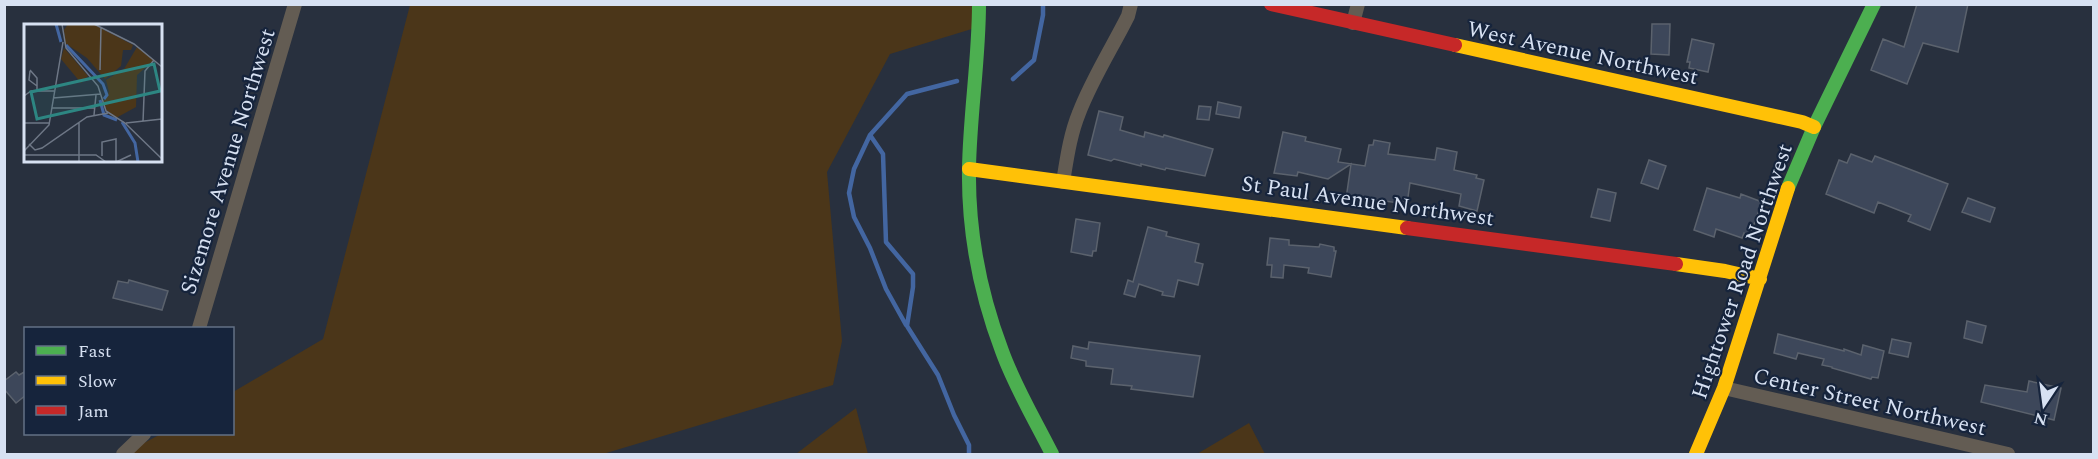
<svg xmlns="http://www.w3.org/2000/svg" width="2098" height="459" font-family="Spectral,serif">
  <rect width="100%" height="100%" fill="#28303e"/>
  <path fill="#4b3619" d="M410,5H973L975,28L890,54L827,172L842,341L833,385L603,454H123L161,434H232L233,392L323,339Z
    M856,408L868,454H796Z
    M1249,423L1265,454H1197Z"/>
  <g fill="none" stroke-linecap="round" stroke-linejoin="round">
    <path stroke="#4366a1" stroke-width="4.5" d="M1013,79L1034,60L1043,15V4
      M957,81L907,94L870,135L883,154L886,242L913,274V287L907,326L938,375L954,415L969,445V454
      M870,135L854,169L849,193L854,217L870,248L886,289L906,325"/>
  </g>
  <path fill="#3d475a" stroke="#5b626d" stroke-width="1.5" d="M1917,4H1968L1958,52L1923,43L1907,84L1871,70L1883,39L1904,47Z
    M1652,24H1670L1669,55L1651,54Z
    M1692,39L1714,44L1708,72L1689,68L1690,62H1687Z
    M1218,102L1241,107L1239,118L1216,114Z
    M1199,106L1211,107L1209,120L1197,119Z
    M1099,111L1123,117L1120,130L1144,137L1145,132L1163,137L1164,135L1213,149L1205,176L1166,168L1165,170L1141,164V166L1114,159L1111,161L1088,155Z
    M1283,132L1306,137L1305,141L1341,149L1338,162L1365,166L1369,145H1373L1374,140L1390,143L1388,154L1435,160L1437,148L1457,152L1454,170L1477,175L1476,178L1484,180L1477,211L1459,206L1461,194L1410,183L1407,204L1369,199V202L1346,199L1351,164L1328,179L1298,172L1297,176L1274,173Z
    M1851,154L1872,162L1875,156L1948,184L1930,230L1908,221L1911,215L1878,202L1874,213L1826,194L1839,160L1847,163Z
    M1649,160L1666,166L1658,189L1641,183Z
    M1707,188L1740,198L1741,194L1762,202L1750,236L1744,233L1742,238L1716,229L1714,237L1694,230Z
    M1598,189L1616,193L1610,221L1591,217Z
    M1968,198L1995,208L1990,222L1962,212Z
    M1076,219L1100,223L1096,251H1093L1092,256L1071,252Z
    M1148,227L1167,232L1166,236L1199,244L1195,262L1203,264L1198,285L1178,280L1174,297L1162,295L1163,292L1139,284L1135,297L1124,294L1128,280L1133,282Z
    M1270,238L1289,240V245L1319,247L1320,244L1334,247V251H1336L1331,277L1308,273L1309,268L1284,265L1283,278L1271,277L1272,265H1267Z
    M129,280L168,291L162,310L113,298L118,281L128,283Z
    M1967,321L1986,326L1982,343L1964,338Z
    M1778,334L1844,351V349L1861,355L1863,345L1884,351L1878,378L1872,377L1871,379L1832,368V367L1822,365L1824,359L1798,353L1796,359L1774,353Z
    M1892,339L1911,343L1908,357L1889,353Z
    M1089,342L1200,356L1193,397L1131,389L1132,386L1111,384L1113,369L1086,366V361L1071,358L1073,346L1088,349Z
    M26,371V395L16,403L4,389V381L16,372L19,375Z
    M2029,381L2061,388L2054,420L1981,402L1985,385L2027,392Z"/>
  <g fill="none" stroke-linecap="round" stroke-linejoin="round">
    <path stroke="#635c53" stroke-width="14" d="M1353,23L1358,4
      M1063,182C1067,158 1070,135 1079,113C1092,79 1112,48 1128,16L1131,4
      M199,328L295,4
      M1724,388L2008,454
      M123,454L144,434"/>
    <path stroke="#4caf50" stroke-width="14" d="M979,4C979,59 970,113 969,168C968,230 980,293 1002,351C1015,387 1035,420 1052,454
      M1788,188L1814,127L1874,4"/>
    <path stroke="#ffc107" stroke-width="14" d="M1455,45L1802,122L1814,127
      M969,169L1407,228
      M1676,264L1725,271L1760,279
      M1696,454L1724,388L1788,188"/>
    <path stroke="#c62828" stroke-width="14" d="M1271,4L1455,45
      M1407,228L1676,264"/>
  </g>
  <g text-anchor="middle" stroke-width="4.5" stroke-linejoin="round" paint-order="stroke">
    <g font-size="22" fill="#d7e1f2" stroke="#16243c">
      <text transform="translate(1583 52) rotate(12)" y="8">West Avenue Northwest</text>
      <text transform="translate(227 161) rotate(-73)" y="8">Sizemore Avenue Northwest</text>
      <text transform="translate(1368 200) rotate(8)" y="8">St Paul Avenue Northwest</text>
      <text transform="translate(1741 271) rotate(-71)" y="8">Hightower Road Northwest</text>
      <text transform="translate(1870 401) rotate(13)" y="8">Center Street Northwest</text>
    </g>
  </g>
  <g transform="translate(24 24)">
    <rect width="138" height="138" fill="#28303e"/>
    <path d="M44,0H69L109,21L107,26H99L97,42L81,55L63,34L41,19L40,6ZM113,23L130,36L113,51L112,83L92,94L84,90L79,78L85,68L82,56L100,45ZM40,24L64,52L57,59L37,35Z" fill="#4b3619"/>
    <path fill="none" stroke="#4366a1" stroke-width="3" d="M32,0L37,18M42,21L79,60L83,71L80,75M76,76L80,91L93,96M98,98L111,119L114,138"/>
    <path fill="none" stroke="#6e7786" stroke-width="1.5" d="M38,0L42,24L74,62L82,87L101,99L138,135M70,0L110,20L138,43M6,46L13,54V67M76,46L77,3M6,47L5,56L13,62M0,72L7,67H30M29,74L77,70M28,84H70M70,91L72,71M119,98L121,47L130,36M0,99V124M0,99H25M102,99L138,95M5,120L11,126L18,124L63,93L84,89M0,127L25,101L39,18M0,131H72L82,138M78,132V118L92,115V138L107,131M55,138V98"/>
    <path fill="#2d8682" fill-opacity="0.15" stroke="#2d8682" stroke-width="3" d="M130,40L136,67L13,95L7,68Z"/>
    <rect width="138" height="138" fill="none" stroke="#d7e1f2" stroke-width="3"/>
  </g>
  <rect width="2098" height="459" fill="none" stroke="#d7e1f2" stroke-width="12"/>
  <rect x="24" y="327" width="210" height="108" fill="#16243c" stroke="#637085" stroke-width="1.5"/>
  <rect x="36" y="346" width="30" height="9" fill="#4caf50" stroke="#637085" stroke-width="1.5"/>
  <text x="78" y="357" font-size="18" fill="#d7e1f2">Fast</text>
  <rect x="36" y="376" width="30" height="9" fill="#ffc107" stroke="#637085" stroke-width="1.5"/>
  <text x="78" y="387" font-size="18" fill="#d7e1f2">Slow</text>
  <rect x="36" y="406" width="30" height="9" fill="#c62828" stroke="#637085" stroke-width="1.5"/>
  <text x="78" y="417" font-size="18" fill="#d7e1f2">Jam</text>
  <g transform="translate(2044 405) rotate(193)" stroke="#16243c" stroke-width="4.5" paint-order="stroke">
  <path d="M0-4.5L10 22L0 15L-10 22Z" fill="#d7e1f2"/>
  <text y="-9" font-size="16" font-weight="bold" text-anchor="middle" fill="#d7e1f2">N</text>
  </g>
</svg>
